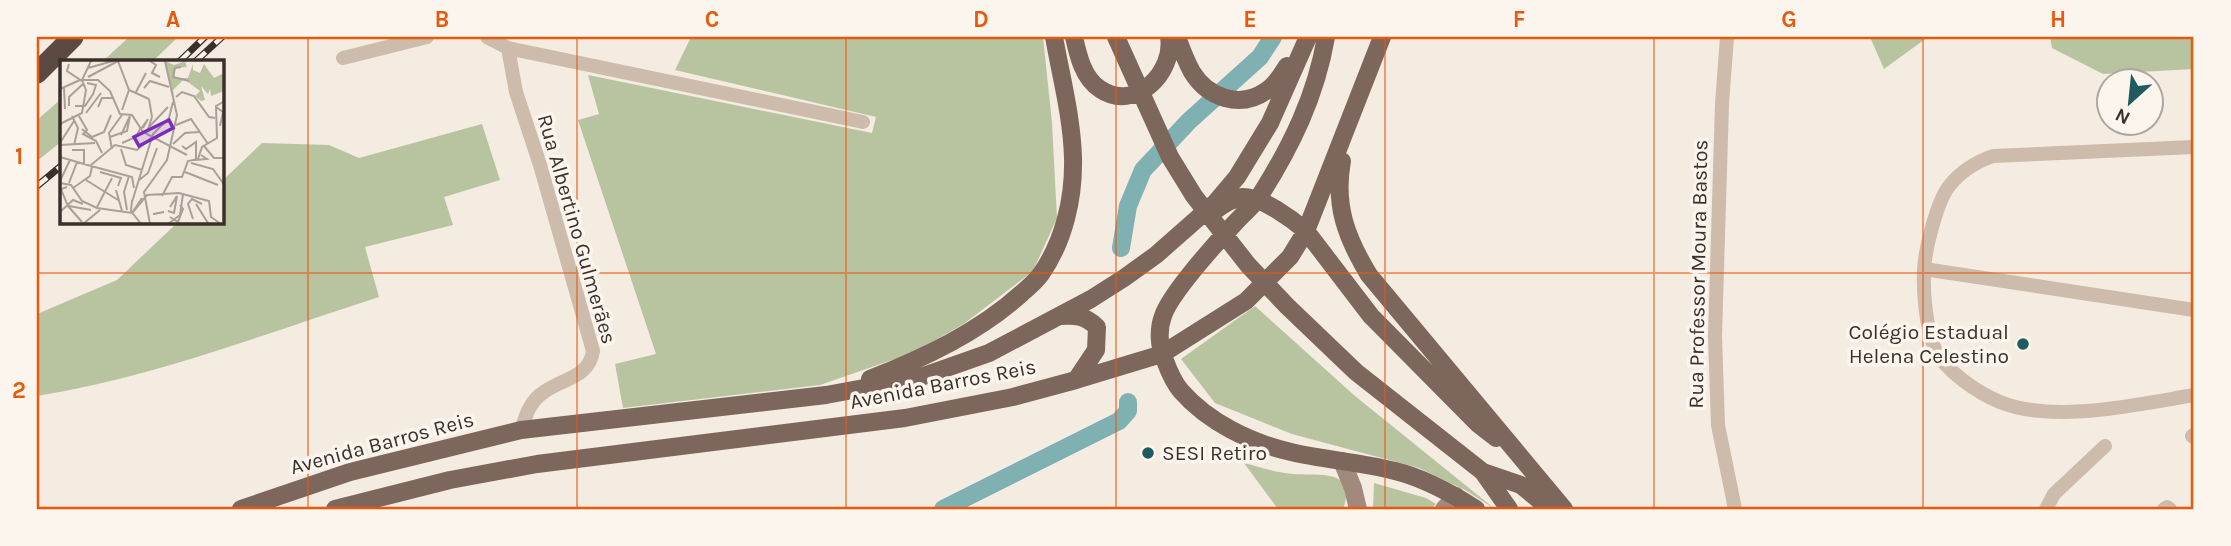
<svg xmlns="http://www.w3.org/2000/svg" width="2231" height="546" font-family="Karla,sans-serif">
  <rect width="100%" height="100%" fill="#f4ebe1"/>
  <path fill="#b8c4a0" d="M129,37H178L153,61H103Z
    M691,37H1043L1052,123L1057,218L1033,271L965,323L915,352L820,385L623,408L615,364L656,354L578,120L599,114L588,75L872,133L876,117L675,70Z
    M1870,37H1928L1884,69Z
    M2050,37H2194V69L2103,74L2052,48Z
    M61,99V142L37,161V120Z
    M482,124L500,180L444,197L453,225L365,247L379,297C267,333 154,377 37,396V314L117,280L178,222H222V181L262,143L329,145L359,158Z
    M1255,306L1355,396L1495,509L1465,490L1419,468L1292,434L1215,403L1181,359Z
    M1244,463C1260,467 1277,473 1294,474C1319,476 1358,468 1343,509H1278Z
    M1374,483L1426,498L1436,504L1431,509H1373Z"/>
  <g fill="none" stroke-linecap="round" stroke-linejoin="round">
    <path stroke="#7fb0b2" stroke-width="18" d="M1121,248L1128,206L1143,170L1189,121L1260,57L1273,37
      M943,509L1119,421L1128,411V402"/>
    <path stroke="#cdbbac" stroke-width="14" d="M487,37L508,48L863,122
      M1727,37L1722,104L1715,336L1718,425L1735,509
      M508,48L516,92L540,165L593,351C589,378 563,378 544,392C530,401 526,415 521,430
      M343,58L427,37
      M2194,147L1993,156C1976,162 1962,170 1950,185C1937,200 1925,250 1924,270C1923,294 1926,327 1935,349C1945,371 1978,393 2000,402C2053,424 2139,404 2194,395
      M1924,269L2194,310
      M2192,436L2194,435
      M2046,509L2054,494L2105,446
      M2164,509L2167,507L2170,509"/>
    <path stroke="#a18a7d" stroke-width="18" d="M1342,461L1353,488L1358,509
      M1444,509L1456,496"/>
    <path stroke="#7d675c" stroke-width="18" d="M1074,37C1078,55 1083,78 1100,89C1135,113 1175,72 1169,37
      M1116,37L1170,157L1194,196L1248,265L1287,306L1356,372L1483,472L1521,485L1550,509
      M1177,37C1181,48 1186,61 1192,72C1208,98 1240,109 1266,91C1276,85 1281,75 1287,66
      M1326,37C1316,96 1291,147 1259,197C1252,207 1242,215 1234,224C1216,243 1170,294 1163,316C1158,329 1159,346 1164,358C1168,369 1173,382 1181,391C1208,422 1251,443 1291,452C1325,460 1361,462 1395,471C1424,478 1451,493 1476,509
      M1342,161C1334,205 1346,237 1369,275L1564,509
      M1213,212C1221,206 1232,198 1243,197C1262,197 1292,219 1306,231L1371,316L1478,424L1496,438
      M1059,316C1076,315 1084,315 1097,327L1096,350L1076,380
      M870,379C924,358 979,332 1022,293C1029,287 1036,281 1041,274C1064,241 1074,198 1073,158C1072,118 1061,76 1054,37
      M1483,472L1509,509
      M241,509L350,472L521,430L826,395L918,378L989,353L1091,299L1124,278L1156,255L1215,203L1237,177L1270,123L1308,37
      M335,509L450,480L537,464L905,418L1013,397L1076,380L1162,354L1246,301L1290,257L1306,231L1382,37"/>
    <path stroke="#5c4a42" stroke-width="21" d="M37,73L73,37"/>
    <g stroke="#3b302b" stroke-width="7">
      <path id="rail" d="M180,61L205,37
        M196,61L222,37
        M37,186L61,166"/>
    </g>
    <use href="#rail" stroke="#fbf5ee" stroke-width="4.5" stroke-dasharray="13" stroke-linecap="butt"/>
  </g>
  <path fill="none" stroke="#e8590c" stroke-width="2" stroke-opacity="0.55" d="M308,37V509M577,37V509M846,37V509M1116,37V509M1385,37V509M1654,37V509M1923,37V509M37,273H2194"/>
  <g fill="#1f5a5e" stroke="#fbf5ee" stroke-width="2.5">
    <circle cx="2023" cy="344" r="7"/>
    <circle cx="1148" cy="453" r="7"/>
  </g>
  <g text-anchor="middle" stroke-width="7" stroke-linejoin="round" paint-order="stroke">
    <g font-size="21" fill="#3b302b" stroke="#fbf5ee">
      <text transform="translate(577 229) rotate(74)" y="7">Rua Albertino Gulmerães</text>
      <text transform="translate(1698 274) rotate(-89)" y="7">Rua Professor Moura Bastos</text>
      <text transform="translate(943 384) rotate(-11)" y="7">Avenida Barros Reis</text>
      <text transform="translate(382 443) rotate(-15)" y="7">Avenida Barros Reis</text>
    </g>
    <g font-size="21" fill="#3b302b" stroke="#fbf5ee" text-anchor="end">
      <text x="2009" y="339">Colégio Estadual<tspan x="2009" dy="24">Helena Celestino</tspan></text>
      <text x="1162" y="460" text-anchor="start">SESI Retiro</text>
    </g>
  </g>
  <g transform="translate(60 60)">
    <rect width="164" height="164" fill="#f4ebe1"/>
    <path d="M105,1L114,5L125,1L127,7L115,8V18H128L133,4V10L140,13L144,4L154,18L164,13V31L151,36L150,29L148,34L141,26L145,40L141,41L135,36L140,31L124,19L113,30L114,38Z" fill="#b8c4a0"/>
    <path fill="none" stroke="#aaa098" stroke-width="2" d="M58,1L69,30L89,39M90,1L96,5L92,13L100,17M9,4L7,11L22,21M121,7L115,8L113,17L129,21M28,8L53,1M28,17L58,1M21,20H38L50,31L60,54L72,55L83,72L127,95M4,28L5,49M84,28L90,21L109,27M0,29L20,20M76,32L86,13M116,37L122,32L134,36L149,57L155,58M9,46V37L23,24M15,46H25L33,34L36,25L27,23M38,47L42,38H54M156,47L163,52L160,66M62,50L69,30M26,53L41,33M12,56L18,68L14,85M19,56L27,70L23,74L36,81L42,93M0,64L22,53L26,30L22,20L31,1M116,65L131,59L148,84M89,67L108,47M22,69L32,77L44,72L51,55M81,69L88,59L83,68M87,72L92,57L89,39M61,75L70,56M50,77L67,71L70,56M157,79L156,46L165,41M0,83L14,61M62,83L76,77L80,69M113,84L125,73L139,72M0,85L35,83M122,86L126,89L136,82V100L147,99L141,95M144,86L154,98H165M52,89L49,73L62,55M61,89L66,105L82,110M12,90H24V105M0,97L31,106M131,103L153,109L165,126M31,105L55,85L77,90L91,78M31,106L72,117L74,128M40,112L61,118L58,126M125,112L158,125M26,120L58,140M0,121L10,100M78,121L88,113L97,88M0,123L11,125L22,141L37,148L72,153L82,138M9,123L17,102M7,127L1,129L7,144M13,128L30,116L32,107M56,130L62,151M102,136L112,117H122L128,101L138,99L142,87L157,78M72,140L71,151L81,164M72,142L93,74L109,58L113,42M136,144L148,163M8,146L22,162M9,146L31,150M37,147L52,118M67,150L64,132L69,116M108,151L114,153L117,136L110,147M0,152L13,140L23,144M73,152L87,135L119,133L149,141L151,157L161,164M93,154L104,152L94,154M110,157L118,162L123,149L120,145M133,159L128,144L132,139L142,144M23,164L40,150M90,164L84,132L107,100L117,55L105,1M108,164L120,155L123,134"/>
    <path fill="#7b2cbf" fill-opacity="0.15" stroke="#7b2cbf" stroke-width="3.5" d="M109,60L113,68L79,86L74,77Z"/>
    <rect width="164" height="164" fill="none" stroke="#3b302b" stroke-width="3.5"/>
  </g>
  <rect width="2231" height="546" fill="none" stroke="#fbf5ee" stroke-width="77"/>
  <g transform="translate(2130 102) rotate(207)"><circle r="33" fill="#fbf5ee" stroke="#aea6a0" stroke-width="2"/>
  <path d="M0-5L12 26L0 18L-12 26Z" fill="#1f5a5e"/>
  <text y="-10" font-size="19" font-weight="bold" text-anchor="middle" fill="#3b302b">N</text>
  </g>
  <rect x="38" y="38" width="2154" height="470" fill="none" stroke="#e8590c" stroke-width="2.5"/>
  <g font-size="23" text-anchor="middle" font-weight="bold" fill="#e8590c">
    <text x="173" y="27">A</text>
    <text x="442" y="27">B</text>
    <text x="712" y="27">C</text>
    <text x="981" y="27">D</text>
    <text x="1250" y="27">E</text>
    <text x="1519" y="27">F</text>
    <text x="1789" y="27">G</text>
    <text x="2058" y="27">H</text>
    <text x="19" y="164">1</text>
    <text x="19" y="398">2</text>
  </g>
</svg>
